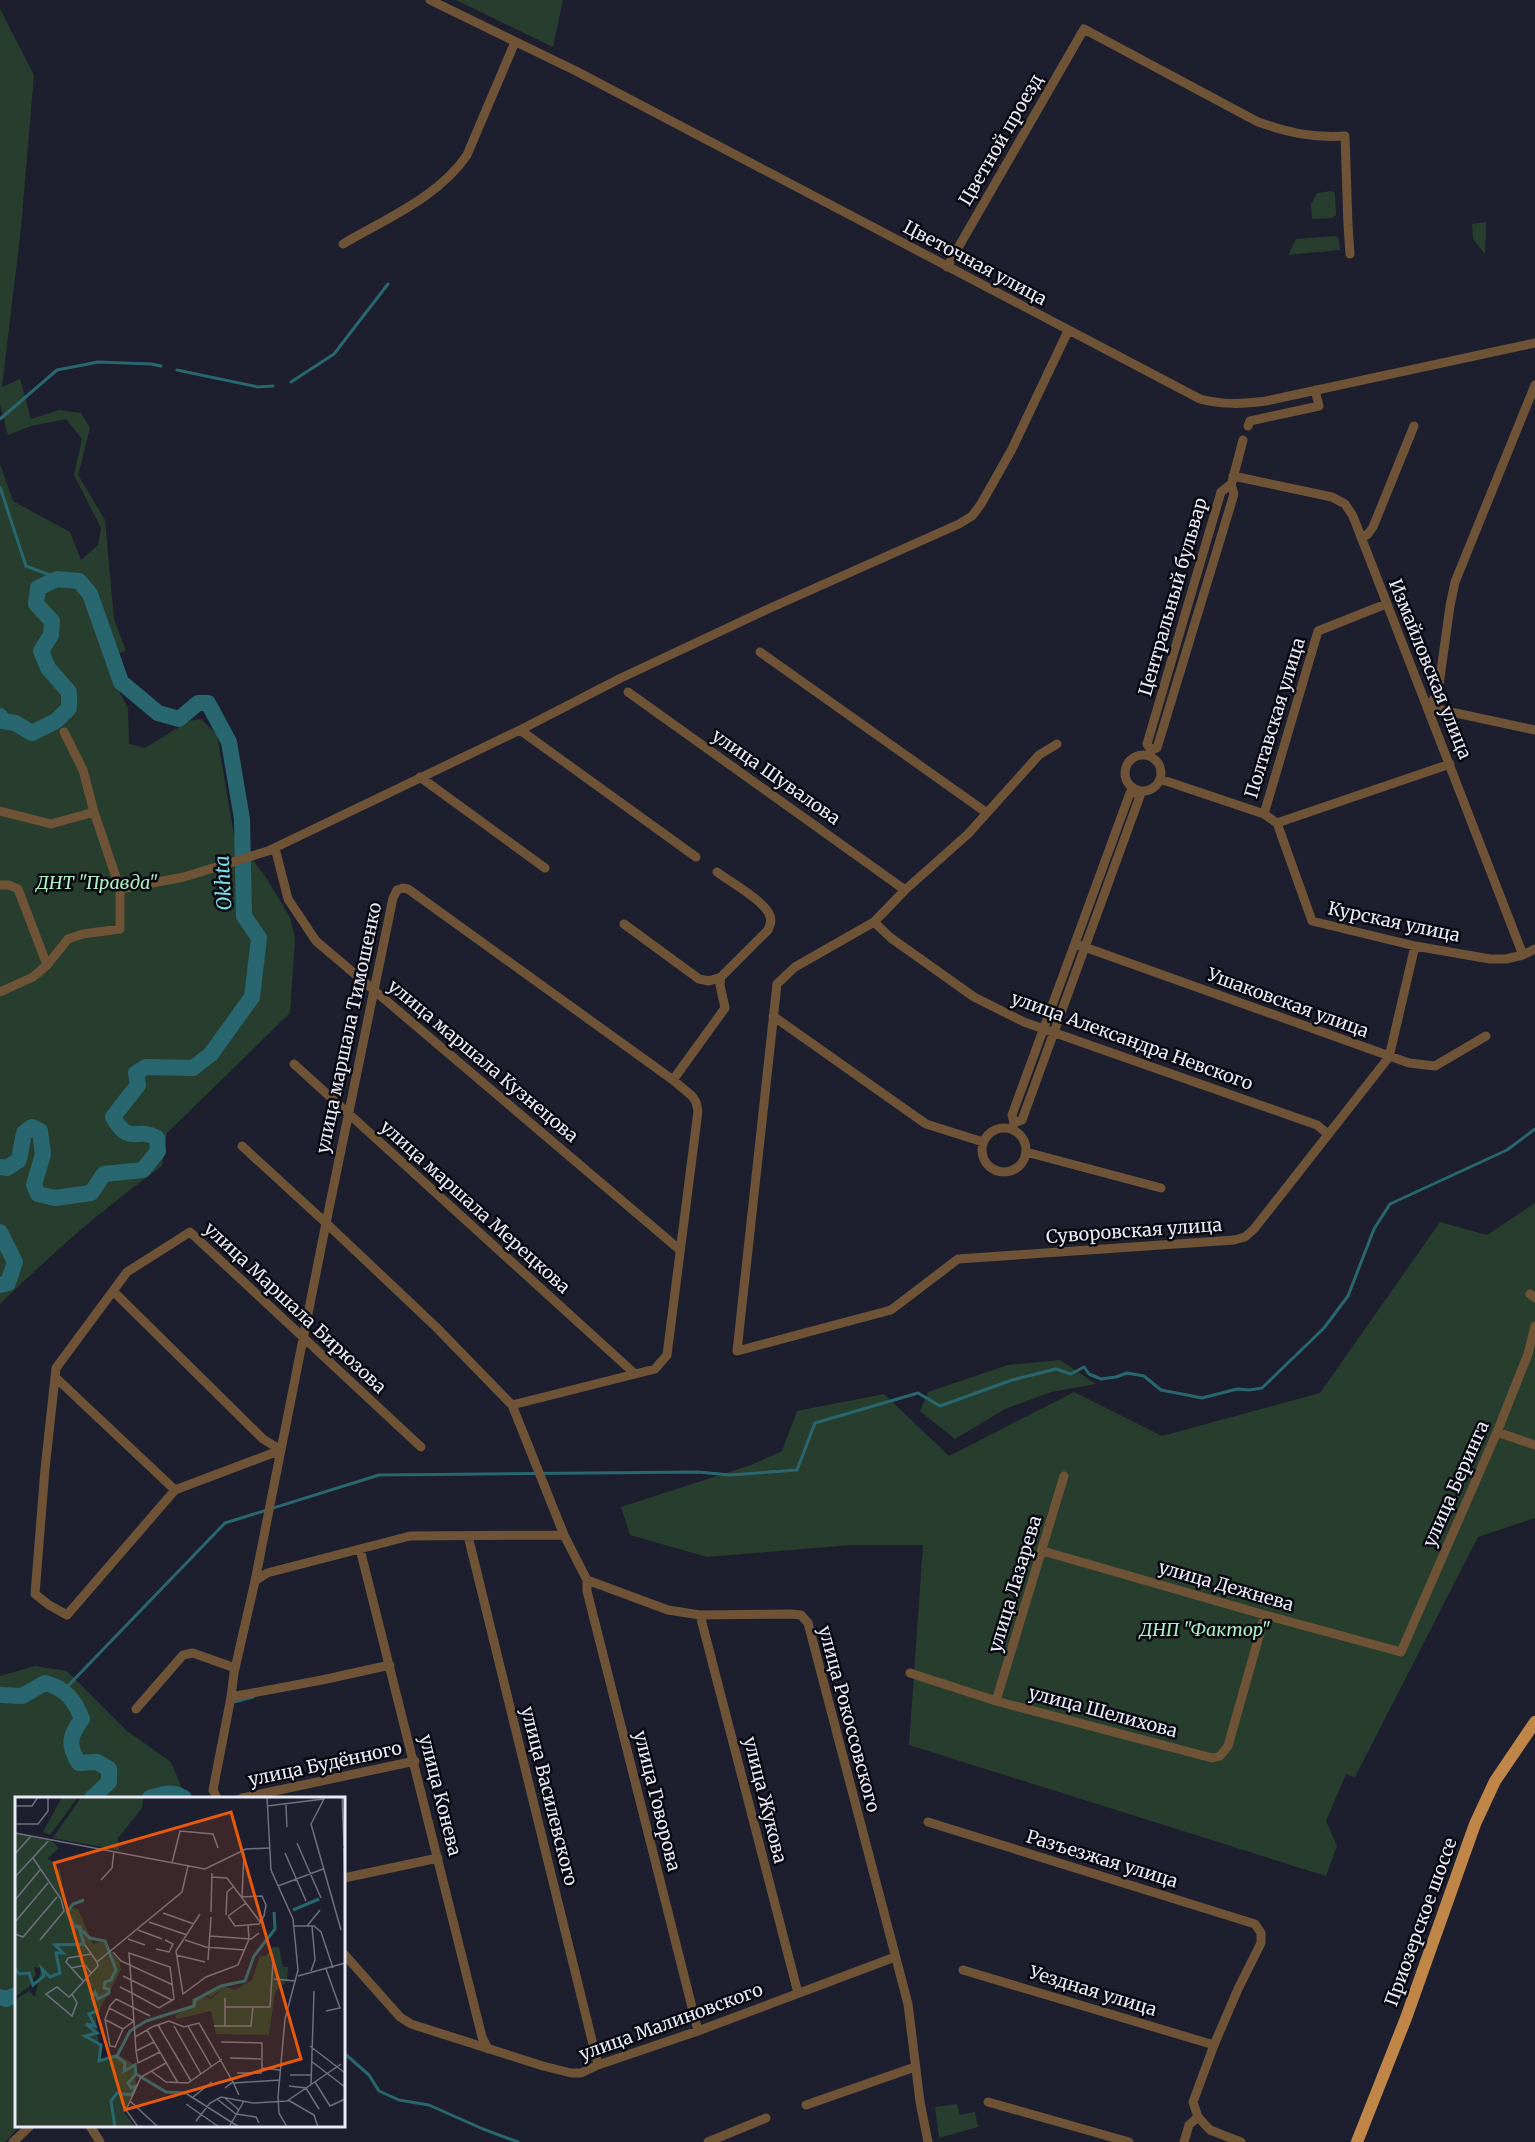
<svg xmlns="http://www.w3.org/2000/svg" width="1535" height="2142" font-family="Merriweather,serif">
  <rect width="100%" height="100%" fill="#1d1e2e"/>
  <path fill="#273e2e" d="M456,0H563L553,47Z
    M0,9L34,75L21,228L2,387L20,379L31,419L59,410L81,413L90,428L78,475L105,520L114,619L126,651L111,655L119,691L128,708L129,744L145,748L189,721L201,719L217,735L234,835L265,876L290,917L295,938L290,1013L167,1133L162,1166C105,1207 50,1255 0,1304V464L13,501L70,532L81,560L98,545L101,528L74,475L82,439L66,419L31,426L8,435L0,405Z
    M1332,191L1335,193L1336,215L1332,218L1312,219L1311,204L1317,193Z
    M1486,222L1485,254L1473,239L1472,224Z
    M1336,236L1339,239L1340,250L1288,255L1296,239Z
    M1535,1203V1518L1478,1537L1355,1777L1346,1774L1326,1821L1337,1846L1326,1876L909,1745L923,1545H852L707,1557L630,1535L621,1507L751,1465L782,1451L797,1411L884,1394L949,1456L1074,1392L1162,1436L1320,1393L1440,1222L1487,1235Z
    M1060,1360L1096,1384L1051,1392L1005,1409L955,1439L920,1411L928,1392L1008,1365Z
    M35,1666L67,1671L127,1731L171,1762L186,1798H16V2126H20L5,2142H0V1676Z
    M957,2104L960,2115L975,2112L978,2127L939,2138L935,2107Z"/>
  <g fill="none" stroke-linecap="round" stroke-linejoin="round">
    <path stroke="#296770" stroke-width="3" d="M177,370L258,387L273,386
      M291,382L334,354L388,284
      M0,419L57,370L98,362L151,364L161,366
      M0,487L26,566L47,574L79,581
      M63,1691L225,1523L379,1475L698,1472L730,1475L797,1470L815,1423L918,1393L940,1406L1012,1380L1056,1369L1071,1374L1084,1367L1089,1374L1101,1379L1116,1377L1127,1373L1144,1376L1161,1390L1202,1398L1237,1389L1250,1390L1262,1388L1324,1328L1348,1296L1374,1229L1390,1204L1507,1150L1535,1129
      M234,1702L253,1697
      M232,1798L242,1796
      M344,2053L369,2075L379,2091L399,2100L429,2105L483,2129L518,2142"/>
    <path stroke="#296770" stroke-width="16" d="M0,716L3,721L15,723L32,733L56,721L69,708V692L48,668L41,651L51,635L52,621L36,604L38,588L57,579L79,581L90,594L121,682L158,713L179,719L198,703H208L229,742L242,819L244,916L259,938L252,997L211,1054L193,1068L146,1067L136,1073L138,1085L113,1117C130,1147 137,1126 157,1138L158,1151L143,1170L104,1174L91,1193L55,1198L38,1194L34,1185L43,1154L40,1131L32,1127L24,1133L19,1160L7,1168L0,1167
      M0,1232L15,1262L8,1283L0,1285
      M0,1695L22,1696L45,1683C65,1688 75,1700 82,1719C70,1735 67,1745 79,1763L97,1762L109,1769V1782L92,1798
      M150,1798C163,1794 172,1790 184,1798
      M0,1997L6,1999L16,1995"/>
    <path stroke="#6f5337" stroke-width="9" d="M430,0L576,71L1200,399C1223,405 1243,404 1266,401L1535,343
      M343,244C385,219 439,197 467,155L515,42
      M947,267L1084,29L1258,122C1290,133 1312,138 1345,136L1348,225L1350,254
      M1535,385L1455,582L1450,606L1439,685L1435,697L1428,707L1535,730
      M1248,426L1250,421L1319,406L1315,390
      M1233,476L1332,497L1345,504L1353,516L1523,955
      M1232,482L1243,440
      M1361,538L1368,534L1373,527L1414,426
      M760,652L987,813
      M628,692L905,890
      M520,730L696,857
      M64,732L83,770L94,812L120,889
      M1057,744L1039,755L968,834L905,890L874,922L795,967L777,984L737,1351L891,1310L958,1259L1234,1240L1245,1237L1254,1229L1389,1057L1415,946
      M1151,750L1147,744L1221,492L1231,484
      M1125 773a18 18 0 1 1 36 0a18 18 0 1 1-36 0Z
      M1149,756L1151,750L1157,748L1234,494L1231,484
      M420,777L545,868
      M1160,779L1264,814L1277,823
      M0,811L51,824L94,812
      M1264,814L1318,631L1386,604
      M1277,823L1312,921L1415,946L1490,959H1506L1523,955L1535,949
      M1277,823L1450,764
      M275,848L288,899L316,941L680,1250
      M0,885H9L18,889L47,965
      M403,888L408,889L673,1080L692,1096L696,1102L698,1111L667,1355L655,1369L512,1405L436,1327L326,1223L393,898L397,890Z
      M874,922L891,938L974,997L1024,1022L1317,1125L1328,1134
      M624,924L699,979L709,981L721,977L768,930C770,925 772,922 770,916C765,901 730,882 717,872
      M1076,944L1409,1063L1435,1066L1486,1036
      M0,992L33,977L47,965L68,939L83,934L120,929V889L184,877L268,851L520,730L621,678L768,609L959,524L972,516L981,504L1012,449L1068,331
      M773,1016L926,1124L983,1142
      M294,1064L634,1373
      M673,1080L725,1008L720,985L721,977
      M1014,1123L1022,1120L1140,796L1137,793L1138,790
      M982 1150a22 22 0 1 1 44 0a22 22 0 1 1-44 0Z
      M1012,1129L1014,1123L1012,1115L1130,793H1137
      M242,1146L326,1223L255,1581
      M1026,1152L1161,1188
      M113,1291L263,1439L281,1450
      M1530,1294L1535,1298
      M55,1377L175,1490
      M512,1405L564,1535
      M1497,1432L1535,1445
      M281,1450L175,1490L67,1615L49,1605L35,1594L45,1469L56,1368L127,1272L190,1232L421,1447
      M468,1536L598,2065
      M360,1549L482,2037L488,2049
      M1043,1551L1265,1615L1401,1652L1497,1432L1528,1354L1535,1326
      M587,1580V1591L698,2031
      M700,1615L798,1993
      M910,1673L996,1701L1212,1758L1220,1756L1228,1746L1265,1615
      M231,1697L234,1673L255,1581L267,1573L410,1536L564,1535L587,1580L668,1610L700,1615L791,1614L801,1615L808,1623L908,2004L920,2102L928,2142
      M996,1701L1064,1476
      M136,1709L183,1655L193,1653L235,1668
      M217,1798L213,1790L231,1697L322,1680L390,1665
      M242,1798L415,1761
      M928,1822L1255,1924L1261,1933V1943L1238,1989L1214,2045L1193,2102L1198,2117L1210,2130L1241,2142
      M344,1878L438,1858
      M344,1954L400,2017L411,2024L543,2066L571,2073H581L598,2065L698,2031L895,1957
      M963,1970L1214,2045
      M988,2102L1129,2142
      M806,2105L915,2067
      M90,2126L100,2142
      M13,2142L30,2126
      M708,2142L766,2118
      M1184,2142L1189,2125L1198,2117"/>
    <path stroke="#bf8648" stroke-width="12" d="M1357,2142L1406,2018L1475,1824L1495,1781L1535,1722"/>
  </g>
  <g text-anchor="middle" stroke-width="5" stroke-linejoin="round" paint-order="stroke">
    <g font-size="18" fill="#eaebf7" stroke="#080910">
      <text transform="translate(1001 140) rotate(-60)" y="6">Цветной проезд</text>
      <text transform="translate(975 263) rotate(28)" y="6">Цветочная улица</text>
      <text transform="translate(1173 597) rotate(-74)" y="6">Центральный бульвар</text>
      <text transform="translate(1430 669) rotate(68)" y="6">Измайловская улица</text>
      <text transform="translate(1275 718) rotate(-73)" y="6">Полтавская улица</text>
      <text transform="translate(776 777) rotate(35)" y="6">улица Шувалова</text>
      <text transform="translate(1394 922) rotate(12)" y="6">Курская улица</text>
      <text transform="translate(1288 1003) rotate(20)" y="6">Ушаковская улица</text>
      <text transform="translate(349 1028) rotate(-78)" y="6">улица маршала Тимошенко</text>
      <text transform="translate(1132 1041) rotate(20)" y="6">улица Александра Невского</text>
      <text transform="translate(483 1061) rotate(40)" y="6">улица маршала Кузнецова</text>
      <text transform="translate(475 1207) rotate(42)" y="6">улица маршала Мерецкова</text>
      <text transform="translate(1134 1231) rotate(-4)" y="6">Суворовская улица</text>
      <text transform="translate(295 1308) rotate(43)" y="6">улица Маршала Бирюзова</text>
      <text transform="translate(1456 1484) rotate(-66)" y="6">улица Беринга</text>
      <text transform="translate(1015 1584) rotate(-73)" y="6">улица Лазарева</text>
      <text transform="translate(1226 1586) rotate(16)" y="6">улица Дежнева</text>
      <text transform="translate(1103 1712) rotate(15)" y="6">улица Шелихова</text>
      <text transform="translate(849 1719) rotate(75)" y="6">улица Рокоссовского</text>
      <text transform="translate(325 1764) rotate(-12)" y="6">улица Будённого</text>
      <text transform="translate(440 1795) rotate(76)" y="6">улица Конева</text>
      <text transform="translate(549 1796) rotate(76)" y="6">улица Василевского</text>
      <text transform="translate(765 1800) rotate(76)" y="6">улица Жукова</text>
      <text transform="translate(657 1801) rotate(76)" y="6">улица Говорова</text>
      <text transform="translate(1102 1859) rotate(17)" y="6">Разъезжая улица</text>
      <text transform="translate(1421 1922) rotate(-70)" y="6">Приозерское шоссе</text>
      <text transform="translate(1093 1991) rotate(17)" y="6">Уездная улица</text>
      <text transform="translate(671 2022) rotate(-20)" y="6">улица Малиновского</text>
    </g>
    <g font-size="18" font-style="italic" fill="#acf0c1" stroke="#080910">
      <text x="97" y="889">ДНТ "Правда"</text>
      <text x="1205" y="1636">ДНП "Фактор"</text>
    </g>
    <g font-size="20" font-style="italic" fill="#7bdcea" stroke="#080910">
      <text transform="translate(223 883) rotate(-93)" y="7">Okhta</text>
    </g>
  </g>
  <g transform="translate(15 1797)">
    <rect width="330" height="330" fill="#1d1e2e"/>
    <path d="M47,0H63L35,38L28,35ZM66,0H128L127,11L103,41L104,53L38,41ZM0,36L36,43L44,51L33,61L45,74L52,110L63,112L78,147L88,144L104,164L106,173L81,219V225L86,262L102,257L120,268L121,288L109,315L120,330L0,329V203L14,194L20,200L26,171L19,170L21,177L14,190L0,200ZM258,150H264L268,170H273L272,184L260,195L254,238L201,237L196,214L162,222L160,219L177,208V202L187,198L196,202L208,192L196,200L191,198L200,190L206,188L220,193L237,183L245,159H251Z" fill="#273e2e"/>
    <path fill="none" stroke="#296770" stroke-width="3" d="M278,113L304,102M67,130H60L52,115L58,107L69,103M0,171L4,177L14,176L18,188L29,179L27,172L35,180L45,176L41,156H48L40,148L69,147L64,131L75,141L90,144L101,173L96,183L90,185L89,191L94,192V196L83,202L80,195L77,201L82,214L74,217L80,229L71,227L82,236L70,239L86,248L84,264L101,259L110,266L109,274L120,268L121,277L113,286L116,291L121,289L117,298L102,296L96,304L100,330M102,259L115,234L131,224L179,209L180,203L206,189L230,184L239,159L260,132L259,115M121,277L151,295L172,296"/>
    <path fill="none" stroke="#6f707e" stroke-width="1.5" d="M252,0L256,73L278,122L283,173L270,222L263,300L264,316L272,330M327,0L329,49M271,8L272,30M0,9H17L23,0M252,9L309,2L296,27L326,133M0,27H23L33,14V0M0,36L190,72L231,52L254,51M282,46L306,101M329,51L330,83M270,56L291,104M0,57L16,39M18,61L46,102L49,114L25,143M157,66L165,34L198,37L203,51M0,80L35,42M197,80L212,81L246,126M86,83L97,71L99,54M263,89L308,72M0,103L25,73M196,115L197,76M148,116L179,127M185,117L161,154L168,197L191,180L223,168L234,142L233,128M211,118L212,95L218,90M213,119L220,129L244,127L249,119L251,108L247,99L227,100L229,56M213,119L231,106M0,125L33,86M134,125L172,138M279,129H299L306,135L318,171M292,129L305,113M123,133L147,142M0,137L8,140L42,100M194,139L236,142L244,136M113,142L130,148M170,143L191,150L229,153M70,148L82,165M141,152L154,155L158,147L150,143M98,155L106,164L158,188M114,156L155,170L159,202L144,211L117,196ZM161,158L190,165M193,163L196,120M56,171L70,168L76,176M311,172L325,211L311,214M296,174L300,163L297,129M108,179L157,203M283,179L330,166M259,182L281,184M68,184L51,165L53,161L76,157M105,190L117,196L120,240M57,197L54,200L42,190L31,197L57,219L62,206L57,197L83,169L82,165L167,95L173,69M210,210H255L258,165M94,211L119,224L108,232L100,250L95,249L90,222L95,209L101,202L135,219M91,223L108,232M143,228L176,284M159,229L186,277M173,229L196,269M199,229H236L238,210M210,229V201M132,233L163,286M139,245L121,254L123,266L145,255M206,245L247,246V271L265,273M295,249L330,276M121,254L120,240L137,230L154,224L169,230L184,226L218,285M215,261L246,262M296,264L330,290M136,274L151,285L173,286L207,262M222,276H246L247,271M275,278H296M300,285L315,309L330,302M219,286L265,283M296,288L299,194M274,289L291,291L304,312M210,291L218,285L224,298M172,297L224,330M178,300L197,285M210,301L224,313M202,302L221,317L241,320L244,326M273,303L299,318L303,330M115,304L143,330M171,307L204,330M181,324L195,306L206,300L238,306L272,304L326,267M123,330L111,313L126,280L151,266M214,330L229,304"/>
    <path fill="#e8590c" fill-opacity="0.15" stroke="#e8590c" stroke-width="3" d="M216,15L286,262L110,313L39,66Z"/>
    <rect width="330" height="330" fill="none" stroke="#eaebf7" stroke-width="3"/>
  </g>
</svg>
